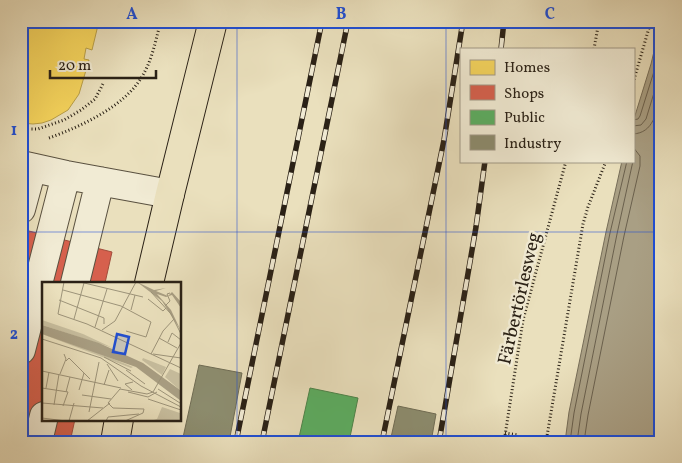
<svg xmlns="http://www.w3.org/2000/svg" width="682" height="463" font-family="Vollkorn,serif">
  <rect width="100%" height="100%" fill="#eae0bd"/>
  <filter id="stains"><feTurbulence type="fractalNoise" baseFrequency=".004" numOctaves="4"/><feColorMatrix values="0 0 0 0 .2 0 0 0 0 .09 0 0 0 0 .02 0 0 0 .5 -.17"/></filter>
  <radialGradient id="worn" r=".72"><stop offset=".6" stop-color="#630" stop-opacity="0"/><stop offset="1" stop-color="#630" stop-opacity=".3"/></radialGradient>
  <path fill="#a99f84" stroke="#766d58" d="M661,22V442H565L569,412L606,232L622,161H633V122L651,64Z"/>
  <path fill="#f6d55c" stroke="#b99f47" d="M21,21H99L92,50L86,48L84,59L89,60L79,94L68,110L51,120L42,123L33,124L21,123Z"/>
  <path fill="#d6604d" stroke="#a24d3c" d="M21,229L112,252L105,283H44V419H75L70,442H21Z"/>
  <path fill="#5aae61" stroke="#4c844a" d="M310,388L358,398L349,442H298Z"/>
  <path fill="#8c8c6e" stroke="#6f6c54" d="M199,365L242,373L229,442H182Z
    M398,406L436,414L431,442H390Z"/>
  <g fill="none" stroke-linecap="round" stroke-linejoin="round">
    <path stroke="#6a604d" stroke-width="1" d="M633,120L638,119L640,116L656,65L661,45
      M633,126L641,125L646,119L661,70
      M633,134C654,133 656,112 661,96
      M570,442L574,413L610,233L627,161
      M577,442L581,414L617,234L633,161
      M584,442L588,415L624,236L640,166V156L633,147"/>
    <g stroke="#5a5140" stroke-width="30">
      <path id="minor" d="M21,165L66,175L170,194
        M21,209L32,168
        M75,283L100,181
        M21,350L66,175
        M40,442L39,437L44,416"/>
    </g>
    <g stroke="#2a2116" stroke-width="30">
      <path id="major" d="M149,283L170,194L213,21
        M115,442L119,419"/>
    </g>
    <path stroke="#2a2116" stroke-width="3" stroke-dasharray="1 2.5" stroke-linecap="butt" d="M594,49L599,21
      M633,83L651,21
      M21,129H38L64,120L81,110L95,99L104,82
      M49,138C82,126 128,105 144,73C153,57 156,38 161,21
      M505,433L518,435
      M504,442L523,320L566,161
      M546,442L583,224L588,207L606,161"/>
    <use href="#minor" stroke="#f1ebd4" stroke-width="28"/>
    <use href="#major" stroke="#eae0bd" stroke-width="28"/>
    <g stroke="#2a2116" stroke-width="5.5">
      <path id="rail" d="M501,49L504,21
        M236,442L322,21
        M262,442L348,21
        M382,442L444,140L463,21
        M439,442L476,227L485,161"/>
    </g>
    <use href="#rail" stroke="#f1ebd4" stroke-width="4" stroke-dasharray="11" stroke-linecap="butt"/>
  </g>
  <path fill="none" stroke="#1d4ed8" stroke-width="1" stroke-opacity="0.55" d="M237,21V442M446,21V442M21,232H661"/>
  <g text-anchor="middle" stroke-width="5" stroke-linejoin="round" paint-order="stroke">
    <g font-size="19" fill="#2a2116" stroke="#f1ebd4">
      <text transform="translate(518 298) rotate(-77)" y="7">Färbertörlesweg</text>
    </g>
  </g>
  <g transform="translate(42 282)">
    <rect width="139" height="139" fill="#eae0bd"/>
    <path d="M0,38L41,52L71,66L0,43ZM0,52L37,63L91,85L89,86ZM101,76L124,85L120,93L100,78ZM128,87L139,92V109L123,95ZM120,125L138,131L139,139H108L115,137Z" fill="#c9c0a1"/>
    <path d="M95,0L112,8L124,6L114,9L126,14L130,10L139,20V26L130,13L124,15L115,12L129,28L139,49L120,19ZM0,43L57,61L101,81L138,108L139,119L94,85L0,52Z" fill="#a99f84"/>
    <path fill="none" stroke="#9d947a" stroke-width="1" d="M22,0L16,32L45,42L139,86M38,0L101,15M21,8L79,24L109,40L104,55L84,49M109,10L129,32L139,52M106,17L121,29L124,26M17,18L62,36V42M123,24L128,19L125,12L128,11M89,28L93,13M32,37L42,1M53,45L65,7M60,48L73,39L94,0M117,56L135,66M0,57L59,76L99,104L139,125M126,60L130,51L139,58M109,72L121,49L132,37M111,72L139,76M62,75L89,89M24,79L27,76L48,97M65,82L76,99M84,88L103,102M0,89L79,106M18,92L24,77L22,72M62,103L67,88M0,106L26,110L21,124M4,106L7,90M116,107L138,121M37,108L42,91M90,108L83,102L91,100M24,110L28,95M86,110L106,115L115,110M40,113L69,117M106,117L139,128M0,121L61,126M12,123L17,92M102,127L71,126L66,121L78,107L105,112L111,110L139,61M47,130L57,80M0,136L24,139M27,139L32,121M45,139L68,121M64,139L66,135L97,132M83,139L101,131L102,127"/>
    <path fill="#1d4ed8" fill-opacity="0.15" stroke="#1d4ed8" stroke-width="2.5" d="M75,52L87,55L83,72L71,70Z"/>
    <rect width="139" height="139" fill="none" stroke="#2a2116" stroke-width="2.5"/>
  </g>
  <rect width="682" height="463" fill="none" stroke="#eae0bd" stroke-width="55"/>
  <rect x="460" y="48" width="175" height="115" fill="#f1ebd4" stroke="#a19a88"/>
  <rect x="470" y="60" width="25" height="15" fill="#f6d55c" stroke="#a19a88"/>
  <text x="504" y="72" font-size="15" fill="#2a2116">Homes</text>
  <rect x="470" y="85" width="25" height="15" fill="#d6604d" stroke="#a19a88"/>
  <text x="504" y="98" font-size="15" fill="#2a2116">Shops</text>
  <rect x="470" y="110" width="25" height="15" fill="#5aae61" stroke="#a19a88"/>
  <text x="504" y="122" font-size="15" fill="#2a2116">Public</text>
  <rect x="470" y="135" width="25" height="15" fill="#8c8c6e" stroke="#a19a88"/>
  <text x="504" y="148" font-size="15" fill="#2a2116">Industry</text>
  <path d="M50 70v8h106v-8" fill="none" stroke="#2a2116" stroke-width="2.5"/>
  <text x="58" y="70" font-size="15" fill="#2a2116" stroke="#f1ebd4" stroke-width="4" paint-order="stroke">20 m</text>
  <rect x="28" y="28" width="626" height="408" fill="none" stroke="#1d4ed8" stroke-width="2"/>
  <g font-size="16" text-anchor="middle" font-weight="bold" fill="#1d4ed8">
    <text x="132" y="19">A</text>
    <text x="341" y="19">B</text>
    <text x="550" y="19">C</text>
    <text x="14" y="135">1</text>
    <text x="14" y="339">2</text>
  </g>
  <rect width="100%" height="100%" filter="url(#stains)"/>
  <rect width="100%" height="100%" fill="url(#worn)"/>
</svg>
